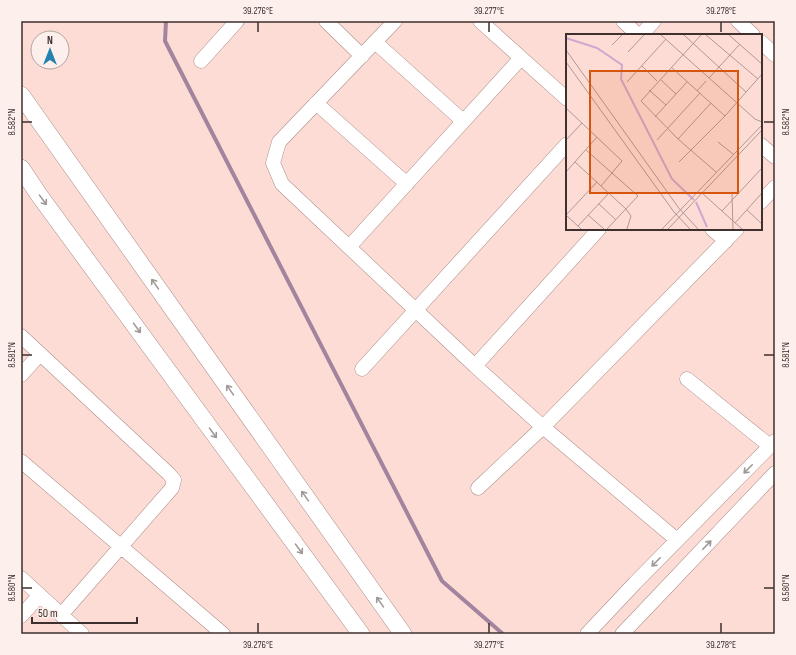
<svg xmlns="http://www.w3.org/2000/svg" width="796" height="655" font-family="'Sofia Sans Condensed',sans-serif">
  <rect width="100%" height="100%" fill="#fedcd6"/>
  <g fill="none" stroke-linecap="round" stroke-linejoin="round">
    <path stroke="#a3849e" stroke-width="4" d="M166,21L165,41L442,581L503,634"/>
    <g stroke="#ac8d87" stroke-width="15">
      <path id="minor" d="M326,21L362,56
        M395,21L279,142L273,163L282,184L475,366L543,427L677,540
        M480,21L567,99
        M623,21L638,35
        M738,21L753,35
        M641,35L654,21
        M375,42L463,121
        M761,42L775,55
        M201,61L237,21
        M316,103L407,184
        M761,145L775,157
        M761,202L775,187
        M712,229L726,241
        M349,247L521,58
        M21,336L169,474L174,480L172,488L61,615
        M475,366L599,229
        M362,369L567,144
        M21,375L40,354
        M687,379L770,446
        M21,461L223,634
        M478,488L543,427L737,229
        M21,578L82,634
        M21,616L40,595
        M587,634L635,583L775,441
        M622,634L775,473"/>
    </g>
    <g stroke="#ac8d87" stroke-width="18">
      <path id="major" d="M21,95L403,634
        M21,168L39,195L361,634"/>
    </g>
    <use href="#minor" stroke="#fff" stroke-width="14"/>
    <use href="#major" stroke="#fff" stroke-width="17"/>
  </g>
  <defs><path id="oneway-shaft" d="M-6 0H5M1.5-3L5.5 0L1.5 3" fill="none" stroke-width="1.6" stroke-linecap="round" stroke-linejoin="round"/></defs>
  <g stroke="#9e9896">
    <use href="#oneway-shaft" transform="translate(43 200) rotate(54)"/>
    <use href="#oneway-shaft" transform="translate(155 284) rotate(-125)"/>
    <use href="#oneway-shaft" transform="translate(137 328) rotate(54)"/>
    <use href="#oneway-shaft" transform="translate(230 390) rotate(-125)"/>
    <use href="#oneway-shaft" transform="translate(213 433) rotate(54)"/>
    <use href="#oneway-shaft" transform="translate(748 469) rotate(135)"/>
    <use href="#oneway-shaft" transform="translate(305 496) rotate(-125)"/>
    <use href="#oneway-shaft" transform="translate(707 545) rotate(-46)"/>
    <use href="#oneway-shaft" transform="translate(299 549) rotate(54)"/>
    <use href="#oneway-shaft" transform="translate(656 562) rotate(135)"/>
    <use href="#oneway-shaft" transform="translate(380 602) rotate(-125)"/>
  </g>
  <path fill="none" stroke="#3d302e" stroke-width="1.5" d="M258,22V32M489,22V32M721,22V32M22,122H32M764,122H774M22,355H32M764,355H774M22,588H32M764,588H774M258,623V633M489,623V633M721,623V633"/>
  <g transform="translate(566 34)">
    <rect width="196" height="196" fill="#fedcd6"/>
    <path fill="none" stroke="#cfa8ce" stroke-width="2" d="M0,4L31,14L56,31L55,45L106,145L128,166M130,168L141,193"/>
    <path fill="none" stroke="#b19793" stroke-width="1" d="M95,1L189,85L196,88M118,1L180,58M135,1L75,67L112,105L150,138M140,1L192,45M163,1L196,30M46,11L56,1M0,16L112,173L132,195M62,18L78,1M0,28L108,178L124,195M76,32L91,47M105,33L159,82M143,44L174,10M94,45L110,60M61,48L100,5M83,56L100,71M131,57L140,47M0,74L56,127L35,152M89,83L121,48M112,105L145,69M0,106L16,89M91,106L134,59M152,108L167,120M20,116L72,162L41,195M9,128L60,175L65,182L61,195M113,128L159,82L196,40M0,138L31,103M136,159L176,195M166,160L167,195M33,170L50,186M181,176L196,190M156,177L196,134M0,181L31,148M0,181L15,195M22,181L38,195M169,189L196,159M12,192L43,159M96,195L196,91M102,195L196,96"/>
    <path fill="#d7550f" fill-opacity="0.15" stroke="#d7550f" stroke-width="2" d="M24,37H172V159H24Z"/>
    <rect width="196" height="196" fill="none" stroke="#3d302e" stroke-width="2"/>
  </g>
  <rect width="796" height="655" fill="none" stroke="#fcefec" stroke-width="44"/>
  <g transform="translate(50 50)"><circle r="19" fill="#fcefec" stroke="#b0a3a0"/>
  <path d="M0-3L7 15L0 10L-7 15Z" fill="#2482af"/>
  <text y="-6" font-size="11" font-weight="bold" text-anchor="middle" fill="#3d302e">N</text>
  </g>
  <path d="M32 617v6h105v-6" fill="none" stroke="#3d302e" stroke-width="2"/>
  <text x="38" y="617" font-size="12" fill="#3d302e" stroke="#fcefec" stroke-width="3" paint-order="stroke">50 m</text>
  <rect x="22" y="22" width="752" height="611" fill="none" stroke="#3d302e" stroke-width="1.5"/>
  <g font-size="10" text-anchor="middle" fill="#3d302e">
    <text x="258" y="14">39.276°E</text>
    <text x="489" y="14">39.277°E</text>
    <text x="721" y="14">39.278°E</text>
    <text transform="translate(11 122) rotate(-90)" y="4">8.582°N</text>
    <text transform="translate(785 122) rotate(-90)" y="4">8.582°N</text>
    <text transform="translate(11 355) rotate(-90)" y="4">8.581°N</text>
    <text transform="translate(785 355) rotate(-90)" y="4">8.581°N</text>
    <text transform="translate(11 588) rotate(-90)" y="4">8.580°N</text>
    <text transform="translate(785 588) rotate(-90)" y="4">8.580°N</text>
    <text x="258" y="648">39.276°E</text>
    <text x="489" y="648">39.277°E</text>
    <text x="721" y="648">39.278°E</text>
  </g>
</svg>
